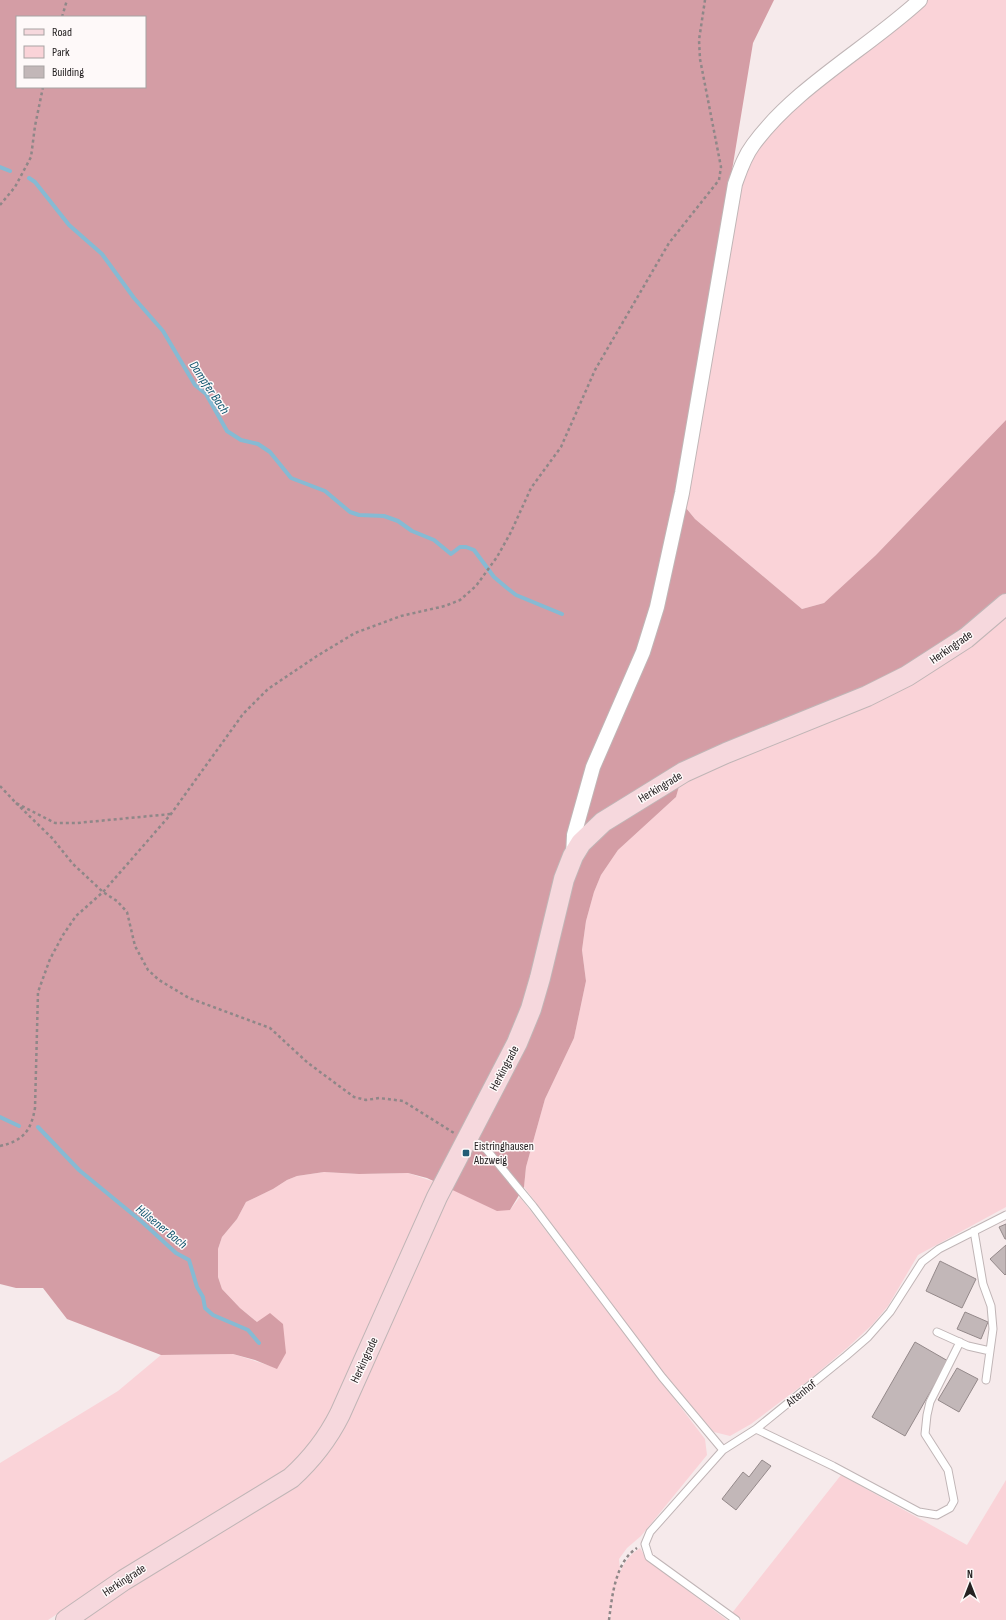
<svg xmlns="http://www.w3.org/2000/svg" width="1006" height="1620" font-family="'Sofia Sans Condensed',sans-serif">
  <rect width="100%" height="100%" fill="#f6eaeb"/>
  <path fill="#fad3d8" d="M924,0H1006V420L876,555L824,603L802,609L695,519L681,501L737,183L768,130Z
    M1006,608V1207L918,1255L888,1306L872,1325L847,1348L809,1380L751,1424L730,1436L714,1432L666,1376L524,1187L526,1167L545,1099L574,1038L586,981L582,950L586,921L594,892L601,875L618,850L676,797L682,777Z
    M324,1172L359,1174L408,1173L435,1182L342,1390L321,1430L306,1450L288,1467L259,1489L137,1562L48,1620H0V1463L118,1391L161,1355L233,1354L277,1368L257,1322L240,1308L222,1289L218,1277V1249L222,1237L237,1219L246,1202L273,1189L287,1180L297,1176Z
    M448,1188L510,1210L520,1197L705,1439L707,1455L641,1536L627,1548L619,1559L620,1569L608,1620H78L295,1483Z
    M841,1475L967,1545L1006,1480V1620H742L732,1613Z
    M640,1548L647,1560L727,1620H610C613,1594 616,1563 640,1548Z"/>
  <path fill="#d49da5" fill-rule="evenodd" d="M0,0H774L753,43L678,498L695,519L802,609L824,603L876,555L1006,420V600L941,652L684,769L676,797L618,850L601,875L594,892L586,921L582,950L586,981L574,1038L545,1099L526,1167L524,1187L510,1210L497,1211L427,1178L408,1173L359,1174L324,1172L297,1176L287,1180L273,1189L246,1202L237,1219L222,1237L218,1249V1277L222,1289L240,1308L257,1322L270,1313L283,1324L286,1353L277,1369L255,1360L233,1354L161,1355L67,1319L43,1288H16L0,1284ZM17,17H145V87H17Z"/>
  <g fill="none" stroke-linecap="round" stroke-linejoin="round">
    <path stroke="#86bad3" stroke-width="4" d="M0,167L10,171
      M29,178L35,182L69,225L102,254L134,298L163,331L195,385L206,394L227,431L241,440L258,444L270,452L291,478L325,491L350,512L359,515L384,516L398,521L412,531L434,540L451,554L460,547H466L474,550L494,577L507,588L516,595L562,614
      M0,1117L19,1126
      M38,1127L79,1170L141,1221L176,1253L189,1260L197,1287L203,1297L205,1308L213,1315L248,1330L259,1343"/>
  </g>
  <path fill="#c2b7b8" stroke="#94898a" d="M1006,1224V1239H1005L999,1227Z
    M1006,1245V1274L1005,1275L990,1259Z
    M940,1261L976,1279L962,1308L926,1291Z
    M965,1312L988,1322L981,1339L957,1329Z
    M915,1342L948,1361L905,1436L872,1417Z
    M957,1368L978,1379L959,1412L938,1400Z
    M762,1460L771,1466L736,1510L722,1499L743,1472L749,1477Z"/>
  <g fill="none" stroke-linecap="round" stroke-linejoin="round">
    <g stroke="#c0b5b6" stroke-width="9">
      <path id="lane" d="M468,1140L477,1143L486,1149L533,1206L662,1377L723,1450
        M974,1231L983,1284L991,1306L993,1329L986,1380
        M937,1332L968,1346L990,1351
        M756,1429L833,1466L919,1512L937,1515L950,1508L954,1501L948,1470L925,1434L927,1415L930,1402L960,1342
        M736,1620L649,1557L645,1544L650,1532L723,1450L756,1429L846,1356L868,1337L890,1312L922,1262L939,1249L1006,1215"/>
    </g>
    <g stroke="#c0b5b6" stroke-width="16">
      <path id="street" d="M573,856L574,835L593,767L643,652L657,607L682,493L735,184C740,170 744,157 753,145C794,88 868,48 920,0"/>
    </g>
    <g stroke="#c0b5b6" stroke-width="22">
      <path id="secondary" d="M66,1620L124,1580L291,1478C312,1459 327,1440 340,1414L437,1197L517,1043L531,1009L540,978L564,879L573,856L581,843L603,822L684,772L726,753L867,696L907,676L966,638L1006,604"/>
    </g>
    <path stroke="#8f8788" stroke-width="2.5" stroke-dasharray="3 3" stroke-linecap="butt" d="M62,17L67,0
      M0,205L15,187L31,157L35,126L43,87
      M0,786L16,803L55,823H77L171,814
      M16,803L52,838L73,864L103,892L117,901L127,912L135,946L148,970L159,980L189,998L270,1028L308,1063L354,1097L366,1100L379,1098L403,1101L454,1133
      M0,1146C23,1141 31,1131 35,1108L38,992L50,959L63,935L76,916L103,892L171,814L243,714L268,689L317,656L355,633L401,616L445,606L460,600L476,586L497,557L511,532L531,488L561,447L595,370L669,243L719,180L721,167L700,59L699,40L705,0
      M609,1620C612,1597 615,1562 637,1548"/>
    <use href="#lane" stroke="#fff" stroke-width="7"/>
    <use href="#street" stroke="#fff" stroke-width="14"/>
    <use href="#secondary" stroke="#f6d8dd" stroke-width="20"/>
  </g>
  <rect fill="#235d76" stroke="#fef9f9" stroke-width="1.5" x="462" y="1149" width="8" height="8" rx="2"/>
  <g text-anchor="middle" stroke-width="3" stroke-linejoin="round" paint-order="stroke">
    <g font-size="12" fill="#252122" stroke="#fef9f9">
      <text transform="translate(951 647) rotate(-35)" y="4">Herkingrade</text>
      <text transform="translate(660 787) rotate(-31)" y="4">Herkingrade</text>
      <text transform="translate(504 1068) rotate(-62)" y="4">Herkingrade</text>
      <text transform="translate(364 1360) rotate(-65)" y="4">Herkingrade</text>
      <text transform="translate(801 1393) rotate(-39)" y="4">Altenhof</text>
      <text transform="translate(124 1580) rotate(-33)" y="4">Herkingrade</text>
    </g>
    <g font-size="12" fill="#252122" stroke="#fef9f9" text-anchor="start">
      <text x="474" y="1150">Eistringhausen<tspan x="474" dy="14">Abzweig</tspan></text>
    </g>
    <g font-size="13" font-style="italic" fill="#11556f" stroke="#fef9f9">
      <text transform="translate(210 387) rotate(56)" y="5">Dampfer Bach</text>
      <text transform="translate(162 1226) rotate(39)" y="5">Hülsener Bach</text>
    </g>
  </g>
  <rect x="16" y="16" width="130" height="72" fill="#fef9f9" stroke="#a7a3a3"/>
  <rect x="24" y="29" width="20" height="6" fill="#f6d8dd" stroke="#a7a3a3"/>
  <text x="52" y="36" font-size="12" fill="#252122">Road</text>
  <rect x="24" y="46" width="20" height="12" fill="#fad3d8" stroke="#a7a3a3"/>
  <text x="52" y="56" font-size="12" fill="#252122">Park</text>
  <rect x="24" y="66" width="20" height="12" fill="#c2b7b8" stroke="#a7a3a3"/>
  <text x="52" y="76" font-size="12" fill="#252122">Building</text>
  <g transform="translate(970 1584)" stroke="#fef9f9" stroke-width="3" paint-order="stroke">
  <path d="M0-3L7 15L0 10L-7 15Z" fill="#252122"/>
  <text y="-6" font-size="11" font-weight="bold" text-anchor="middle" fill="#252122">N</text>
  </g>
</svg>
